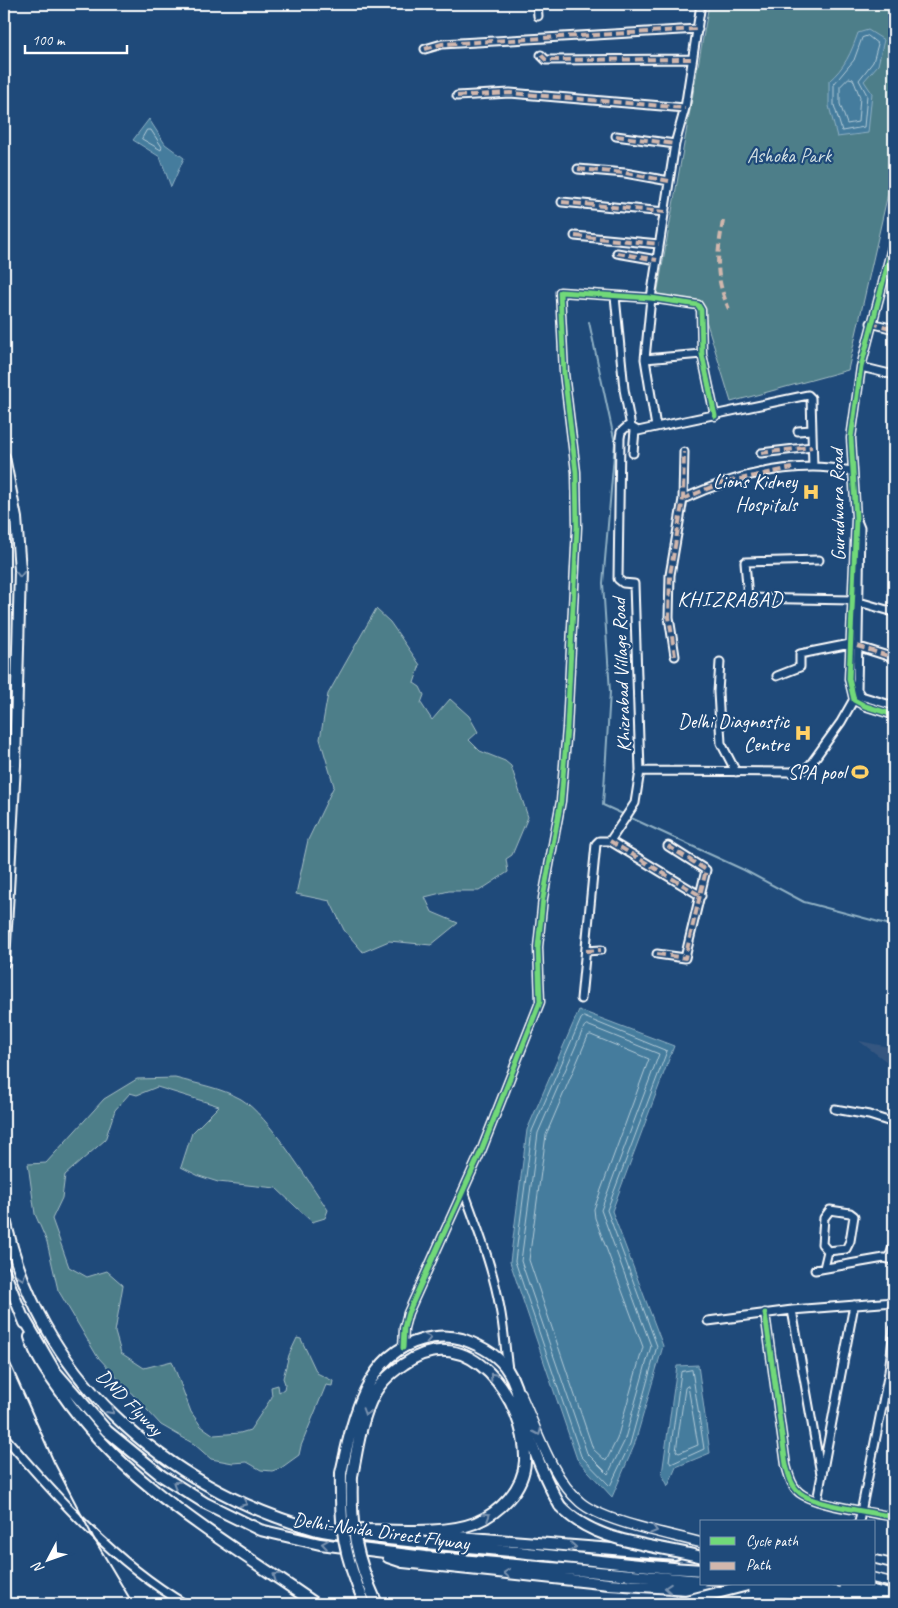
<svg xmlns="http://www.w3.org/2000/svg" width="898" height="1608" font-family="Caveat,sans-serif">
  <rect width="100%" height="100%" fill="#1f4a7a"/>
  <filter id="ink" filterUnits="userSpaceOnUse"><feTurbulence type="fractalNoise" baseFrequency=".02" numOctaves="2"/><feDisplacementMap in="SourceGraphic" scale="10" xChannelSelector="R" yChannelSelector="G"/><feConvolveMatrix kernelMatrix="1 2 1 2 8 2 1 2 1" color-interpolation-filters="sRGB"/></filter>
  <g filter="url(#ink)">
    <path fill="#365780" d="M859,1041L894,1048V1067Z"/>
    <path fill="#4d7e89" stroke="#a6bec4" d="M709,4H894V167L848,370L731,402L701,304L657,295Z
      M376,609L390,622L420,665L414,683L420,687L424,695L421,703L432,720L450,699L469,716L478,732L469,740L480,751L505,761L511,766L528,817L512,855L506,859L508,872L479,891H449L425,897L432,912L458,923L431,945L389,941L363,952L344,930L330,901L296,894L308,840L334,786L320,739L328,694Z
      M175,1078C198,1084 221,1088 241,1099C269,1116 308,1181 328,1210L325,1218L312,1222L276,1188L218,1182L199,1176L181,1167L192,1133L219,1106L157,1087L137,1095L130,1093L115,1110L105,1140L65,1175L62,1198L52,1219L69,1267L87,1277L107,1271L123,1285L115,1332L121,1353L144,1368L172,1361L191,1412L201,1426L214,1435L240,1433L250,1430L272,1397L271,1387L278,1385L279,1392L284,1389L285,1384L283,1378L289,1355L297,1338L301,1339L317,1373L333,1381L332,1386L326,1385L301,1446L299,1455L281,1468L272,1471L261,1470L247,1462L233,1463L211,1459L194,1444L161,1425L97,1356L58,1290L47,1242L35,1214L28,1164L46,1163L104,1099L137,1079Z"/>
    <path fill="#447c9d" stroke="#8fb0c4" d="M868,30L884,40L878,65L864,81L872,93L868,133L837,137L829,106V81C845,67 851,53 858,33Z
      M149,119L165,144L184,158L171,187L160,157L133,140Z
      M579,1010L674,1046L612,1211L663,1346L634,1446L612,1497L577,1459L510,1262L527,1130Z
      M698,1365L710,1453L676,1467L668,1486L662,1474L677,1366Z"/>
    <g fill="none" stroke-linecap="round" stroke-linejoin="round">
      <path stroke="#b4cbd8" stroke-width="1" d="M868,36L878,44L873,62L859,80L867,95L864,127L842,131L834,105V84L854,60L862,38Z
        M849,78L853,79L860,97L858,122L847,124L840,104V87Z
        M147,130H151L162,147L161,150L142,139Z
        M584,1017L667,1051L607,1210L657,1346L630,1444L610,1486L581,1456L515,1261L532,1131L581,1019Z
        M587,1025L659,1054L601,1210L651,1346L624,1442L608,1474L587,1453L521,1261L538,1133L584,1027Z
        M591,1035L649,1059L594,1209L595,1218L643,1347L617,1439L606,1461L593,1449L529,1260L546,1135L588,1036Z
        M692,1370L704,1449L671,1464L669,1461L681,1372Z
        M688,1386L698,1445L679,1453L676,1451L685,1388Z"/>
      <path stroke="#8fb0c4" stroke-width="2" d="M589,322L615,443L603,583L610,692L603,805L625,815
        M629,817L744,870L804,902L894,926"/>
      <g stroke="#fff" stroke-width="11">
        <path id="minor" d="M537,4L538,16
          M425,49L442,44L698,29
          M541,55L546,60L692,59
          M457,96L510,93L685,108
          M616,136L675,144
          M578,169L625,173L669,181
          M562,202L665,212
          M575,236L659,244
          M894,240L861,367L851,438L856,518L849,679L854,700L865,706L894,715
          M617,253L657,260
          M885,274L894,276
          M615,296L624,389L631,427L638,431L656,427L808,395L811,398L813,467
          M871,323L894,329
          M645,359L702,354
          M861,367L894,375
          M656,427L645,359L651,298L675,144L685,108L701,4
          M798,431L811,430
          M633,453L635,430
          M761,453L812,447
          M683,499C722,481 769,467 813,467C826,467 839,469 852,471
          M856,518L860,528L857,690L861,696L894,706
          M819,560L745,562L748,598L852,600L894,612
          M675,656L669,617L670,575L683,499L684,452
          M720,662L718,692L721,743L736,772
          M777,676L800,667V654L850,644L894,658
          M640,771L791,772L803,770L810,765L841,722L858,692
          M610,841L701,896
          M586,951L601,950
          M657,954L685,958L706,870L668,846
          M581,999L596,844L599,841H610L635,803L640,771L634,584L623,583L618,579L620,438L621,432L630,424
          M835,1109L869,1115L894,1123
          M464,1191C478,1230 493,1268 500,1308C504,1328 505,1349 508,1369
          M830,1210L850,1213L854,1216L850,1241L846,1249L828,1251L822,1244L824,1218Z
          M889,1258L894,1244
          M824,1268L828,1251
          M815,1270L884,1258L894,1260
          M792,1310L821,1474
          M765,1313L786,1465C789,1476 792,1489 803,1495C820,1506 872,1512 894,1517
          M708,1321L792,1310L894,1302
          M403,1348L404,1328L408,1313L482,1149L540,1002L538,947L543,898L561,801L567,728L577,527L576,472L564,373L560,292L651,298L698,305L701,310L702,354L715,416
          M4,1436C57,1498 114,1562 185,1604
          M817,1501L854,1305
          M859,1522L889,1372L894,1329
          M874,1559L894,1564"/>
      </g>
      <g stroke="#fff" stroke-width="12">
        <path id="major" d="M520,1393C536,1427 551,1477 580,1502C603,1522 670,1534 702,1543
          M874,1578L894,1583
          M705,1604C752,1585 811,1593 860,1604"/>
      </g>
      <g stroke="#fff" stroke-width="14">
        <path id="highway" d="M4,457L16,518L20,570L15,765L4,962
          M4,1214C35,1373 164,1488 317,1530C334,1534 354,1535 372,1537C420,1543 469,1547 518,1552C579,1558 640,1567 702,1570
          M4,1271L25,1323
          M24,1318L54,1370L107,1431L162,1476L205,1503L260,1530L320,1544L425,1557L702,1581
          M30,1337C36,1358 48,1374 61,1392C124,1485 226,1541 316,1604
          M341,1473C352,1424 364,1355 421,1340C435,1336 448,1335 462,1339C479,1345 499,1355 508,1371C518,1386 518,1401 523,1418C533,1449 544,1478 560,1506
          M352,1476C357,1451 360,1426 370,1403C377,1385 389,1374 404,1364C468,1318 527,1401 525,1461C524,1489 499,1513 475,1523C444,1535 396,1530 362,1530
          M434,1535L676,1554
          M388,1557L403,1562L609,1584L752,1593
          M740,1584L831,1591L892,1604
          M844,1584L894,1596"/>
      </g>
      <use href="#minor" stroke="#1f4a7a" stroke-width="7"/>
      <use href="#major" stroke="#1f4a7a" stroke-width="9"/>
      <use href="#highway" stroke="#1f4a7a" stroke-width="10"/>
      <path stroke="#fff" stroke-width="2" d="M4,1350L54,1462L93,1537L133,1604"/>
      <g stroke="#fff" stroke-width="14" stroke-linecap="butt">
        <path id="highway-bridge" d="M341,1473C340,1528 343,1554 365,1604
          M352,1476C350,1527 356,1558 377,1604
          M560,1506C595,1544 654,1544 702,1557
          M674,1604L748,1585"/>
      </g>
      <use href="#highway-bridge" stroke="#1f4a7a" stroke-width="10"/>
      <path stroke="#d1b7ad" stroke-width="4" stroke-dasharray="8 4" stroke-linecap="butt" d="M425,49L442,44L698,29
        M541,55L546,60L692,59
        M457,96L510,93L685,108
        M616,136L675,144
        M578,169L625,173L669,181
        M562,202L665,212
        M723,221C717,255 714,276 729,309
        M575,236L659,244
        M617,253L657,260
        M871,323L894,329
        M761,453L812,447
        M683,499L721,483L792,468
        M857,646L894,658
        M675,656L669,617L670,575L683,499L684,452
        M610,841L701,896
        M586,951L601,950
        M657,954L685,958L706,870L668,846"/>
      <g stroke="#1f4a7a" stroke-width="8">
        <path id="cycleway" d="M894,240L861,367L851,438L856,518L849,679L854,700L865,706L894,715
          M765,1313L786,1465C789,1476 792,1489 803,1495C820,1506 872,1512 894,1517
          M403,1348L404,1328L408,1313L482,1149L540,1002L538,947L543,898L561,801L567,728L577,527L576,472L564,373L560,292L651,298L698,305L701,310L702,354L715,416"/>
      </g>
      <use href="#cycleway" stroke="#71d979" stroke-width="5"/>
    </g>
    <defs><path id="oneway-chevron" d="M-2-3.5L2.5 0L-2 3.5" fill="none" stroke-width="1.6" stroke-linecap="round" stroke-linejoin="round" transform="scale(1.25)"/></defs>
    <g stroke="#7992af">
      <use href="#oneway-chevron" transform="translate(20 574) rotate(90)"/>
      <use href="#oneway-chevron" transform="translate(22 1277) rotate(69)"/>
      <use href="#oneway-chevron" transform="translate(428 1338) rotate(-12)"/>
      <use href="#oneway-chevron" transform="translate(493 1376) rotate(-132)"/>
      <use href="#oneway-chevron" transform="translate(111 1411) rotate(48)"/>
      <use href="#oneway-chevron" transform="translate(366 1412) rotate(108)"/>
      <use href="#oneway-chevron" transform="translate(538 1432) rotate(65)"/>
      <use href="#oneway-chevron" transform="translate(176 1484) rotate(-147)"/>
      <use href="#oneway-chevron" transform="translate(244 1503) rotate(25)"/>
      <use href="#oneway-chevron" transform="translate(487 1516) rotate(-32)"/>
      <use href="#oneway-chevron" transform="translate(654 1530) rotate(16)"/>
      <use href="#oneway-chevron" transform="translate(325 1544) rotate(-172)"/>
      <use href="#oneway-chevron" transform="translate(573 1547) rotate(5)"/>
      <use href="#oneway-chevron" transform="translate(507 1573) rotate(-174)"/>
      <use href="#oneway-chevron" transform="translate(276 1576) rotate(-145)"/>
      <use href="#oneway-chevron" transform="translate(668 1588) rotate(-176)"/>
    </g>
  </g>
  <defs>
    <g id="hospital-bare" transform="scale(1.35)"><path d="M-5-5h3v3.5h4V-5h3V5h-3V1.5h-4V5h-3Z" fill="#ffd166" stroke="#1f4a7a" stroke-width="2.5" paint-order="stroke"/></g>
    <g id="stadium-bare" transform="scale(1.35)"><path d="M0-5a6.5 5 0 1 0 0 10a6.5 5 0 1 0 0-10ZM-3.5-1.8h7v3.6h-7Z" fill="#ffd166" stroke="#1f4a7a" stroke-width="2.5" paint-order="stroke"/></g>
  </defs>
  <g fill-rule="evenodd">
    <use href="#hospital-bare" x="811" y="492"/>
    <use href="#hospital-bare" x="803" y="733"/>
    <use href="#stadium-bare" x="860" y="772"/>
  </g>
  <g text-anchor="middle" stroke-width="4.5" stroke-linejoin="round" paint-order="stroke">
    <g font-size="20" fill="#d2dfe2" stroke="#1f4a7a">
      <text x="789" y="162">Ashoka Park</text>
    </g>
    <g font-size="20" fill="#fff" stroke="#1f4a7a" text-anchor="end">
      <text x="797" y="488">Lions Kidney<tspan x="797" dy="23">Hospitals</tspan></text>
      <text x="789" y="728">Delhi Diagnostic<tspan x="789" dy="23">Centre</tspan></text>
      <text x="846" y="779">SPA pool</text>
    </g>
    <g font-size="20" fill="#fff" stroke="#1f4a7a">
      <text transform="translate(837 505) rotate(-91)" y="7">Gurudwara Road</text>
      <text transform="translate(621 675) rotate(-92)" y="7">Khizrabad Village Road</text>
      <text transform="translate(130 1402) rotate(45)" y="7">DND Flyway</text>
      <text transform="translate(381 1531) rotate(8)" y="7">Delhi-Noida Direct Flyway</text>
    </g>
    <g font-size="21" letter-spacing="1" fill="#fff" stroke="#1f4a7a">
      <text x="730" y="606">KHIZRABAD</text>
    </g>
  </g>
  <rect width="898" height="1608" fill="none" stroke="#1f4a7a" stroke-width="20"/>
  <rect x="10" y="10" width="878" height="1588" fill="none" stroke="#fff" stroke-width="2" filter="url(#ink)"/>
  <rect x="700" y="1520" width="175" height="65" fill="#1f4a7a" stroke="#7992af"/>
  <rect x="710" y="1537" width="25" height="8" fill="#71d979" stroke="#7992af"/>
  <text x="746" y="1546" font-size="15" fill="#ffffff">Cycle path</text>
  <rect x="710" y="1562" width="25" height="8" fill="#d1b7ad" stroke="#7992af"/>
  <text x="746" y="1570" font-size="15" fill="#ffffff">Path</text>
  <g transform="translate(48 1560) rotate(229)" stroke="#1f4a7a" stroke-width="4" paint-order="stroke">
  <path d="M0-4L9 19L0 12L-9 19Z" fill="#ffffff"/>
  <text y="-8" font-size="14" font-weight="bold" text-anchor="middle" fill="#ffffff">N</text>
  </g>
  <path d="M25 45v8h102v-8" fill="none" stroke="#ffffff" stroke-width="2.5"/>
  <text x="32" y="45" font-size="15" fill="#ffffff" stroke="#1f4a7a" stroke-width="4" paint-order="stroke">100 m</text>
</svg>
